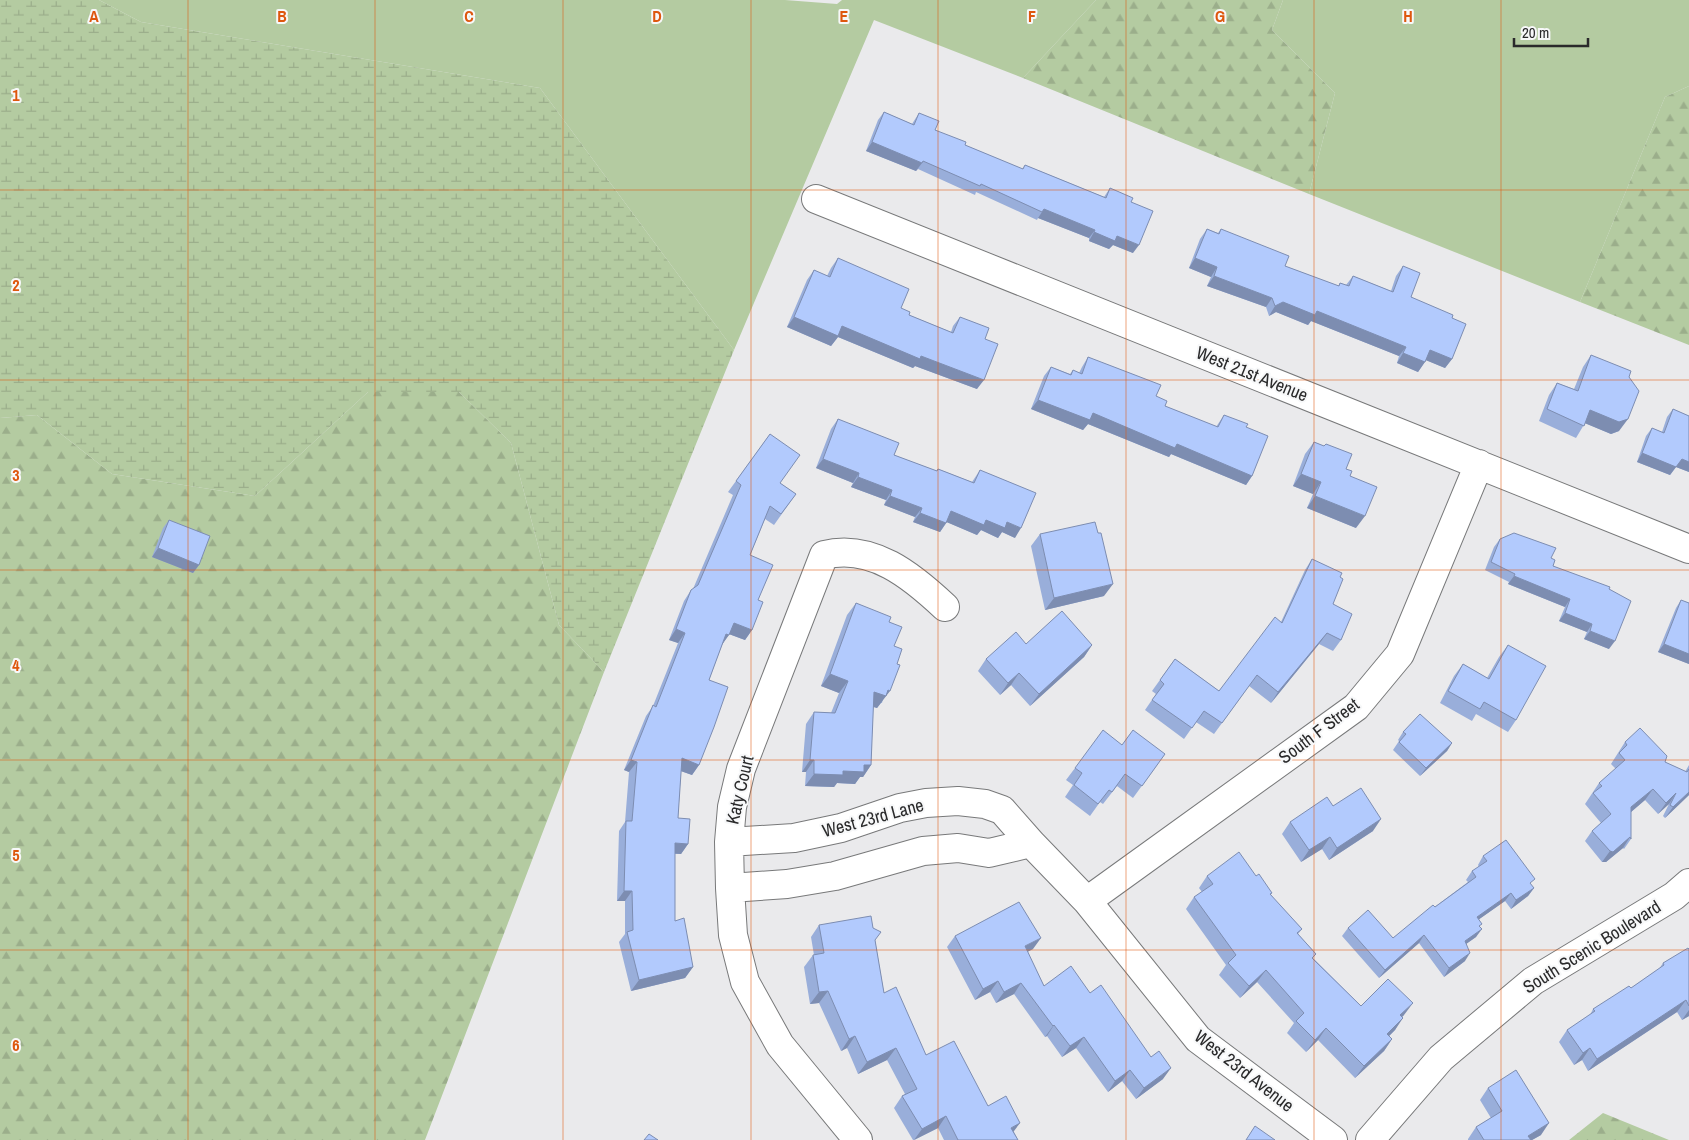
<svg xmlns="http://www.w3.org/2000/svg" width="1689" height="1140" font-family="'Archivo Narrow',sans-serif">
  <defs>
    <pattern id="forest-firs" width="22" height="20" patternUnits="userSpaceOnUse" patternTransform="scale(1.25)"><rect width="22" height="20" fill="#b4cba1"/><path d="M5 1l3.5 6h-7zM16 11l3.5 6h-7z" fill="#9bae8b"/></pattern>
    <pattern id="wetland-marsh" width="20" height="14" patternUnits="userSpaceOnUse" patternTransform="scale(1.25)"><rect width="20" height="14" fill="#b4cba1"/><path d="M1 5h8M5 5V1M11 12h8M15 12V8" fill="none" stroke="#9bae8b"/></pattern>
  </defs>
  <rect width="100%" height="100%" fill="#eaeaec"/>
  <path fill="#b4cba1" d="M99,0H785L837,4L842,0H1096L1023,78L874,20L734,350L540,88L141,22Z
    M1283,0H1689V86L1665,97L1580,302L1309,194L1335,93L1272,30Z"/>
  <path fill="url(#forest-firs)" d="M1096,0H1283L1272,30L1335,93L1309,194L1023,78Z
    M1689,86V345L1580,302L1665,97Z
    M368,392H459L511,443L559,625L604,672L425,1140H0V418L37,415L112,474L255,496Z
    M1603,1113L1669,1140H1569Z"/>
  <path fill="url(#wetland-marsh)" d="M0,0H99L141,22L540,88L734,350L604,672L559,625L511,443L459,392H368L255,496L112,474L37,415L0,418Z"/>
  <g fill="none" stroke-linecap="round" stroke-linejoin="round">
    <g stroke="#78797a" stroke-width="30">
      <path id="minor" d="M816,199L1689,549
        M729,842L794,838L841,828L900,808L926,803L958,801L985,804L1002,810L1031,843L1087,901L1198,1039L1333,1140
        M730,888L787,884L835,876L923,851L958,848L989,853L1031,843
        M1087,901L1356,707L1400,654L1479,464
        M858,1140L780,1045L745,982L733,935L730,888L729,842L732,807L741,769L824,555C872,543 912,576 945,607
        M1370,1140L1441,1058L1533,981L1674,896L1689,883"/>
    </g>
    <use href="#minor" stroke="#fff" stroke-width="28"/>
  </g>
  <path fill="#99aeda" d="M884,112L912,124L919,113L935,130L965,145L1022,169L1025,165L1104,197L1110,188L1131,202L1133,253L1113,245L1109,249L1089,241V238L1038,218L1037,220L976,192L975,195L918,169L916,171L866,151L878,120Z
    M1207,229L1218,233L1221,229L1285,266L1338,286L1340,283L1346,285L1353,276L1391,291L1396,276L1403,266L1411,297L1452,318V359L1445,368L1426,360L1418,372L1397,363L1399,356L1311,321L1308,325L1276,312L1269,316L1266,307L1207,286L1211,277L1189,268L1200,239Z
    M838,258L909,315L951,332L953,326L960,317L985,339L977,389L915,366L913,368L838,337L831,346L787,327L807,280L814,270L827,276L831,268Z
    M1591,355L1629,377L1619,431L1611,434L1585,423L1576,438L1539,421L1549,395L1557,383L1574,389L1583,367Z
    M1088,357L1156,396L1165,406L1216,427L1224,415L1246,427L1252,476L1246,485L1171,454L1169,457L1088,424L1083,430L1031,409L1044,376L1051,367L1070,374L1073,370L1079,373L1082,367Z
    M1673,409L1689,416V472L1676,467L1670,475L1637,462L1646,436L1652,428L1662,432L1667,417Z
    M838,419L894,455L936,471L938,469L972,482L980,470L1015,538L1002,532L998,538L981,530L977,535L947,522L940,532L913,522L915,517L884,505L886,500L851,487L853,483L816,468L831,429Z
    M770,434L780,483L796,494L774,525L765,519L750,555L758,600L752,630L745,640L729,634L722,645L709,680L699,765L692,775L681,771L678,818L688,844L681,854H675V921L693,967L685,978L631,991L619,942L625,934V901H617L619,831L625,822L629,772L624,770L646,716L653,706L678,643L669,640L684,601L691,590L693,589L733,495L728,492Z
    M1314,442L1324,446L1326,444L1346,469L1350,476L1356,528L1307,508L1313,494L1293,486L1305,454Z
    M169,520L199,565L193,573L152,557L163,528Z
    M1040,534L1104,596L1045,610L1031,546Z
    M1500,539L1551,558L1553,566L1609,589V649L1584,639L1587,632L1559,621L1565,607L1508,584L1509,582L1485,570L1494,547Z
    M1312,559L1340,577L1333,604L1341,640L1333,651L1319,644L1271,703L1249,686L1214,734L1196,722L1184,739L1145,710L1156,694L1152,691L1175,659L1219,691L1281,622L1305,570Z
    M1681,600L1689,603V664L1658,652L1676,608Z
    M856,603L889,622L894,646L882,703H881L877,708L873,707L871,765L863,777H860L855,784L837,783L834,787L805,786L806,772H802L806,724L814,712L831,713L839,693L821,686L847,615Z
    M1026,644L1092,645L1084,657L1030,706L1011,685L1000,695L978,671L986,659Z
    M1508,645L1516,720L1508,732L1476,714L1472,721L1440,703L1454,676L1463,664L1487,678L1499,657Z
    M1403,732L1452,743L1447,751L1420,776L1393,750L1399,741L1398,740Z
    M1625,742L1685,772L1689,765V795L1665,818L1663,816L1669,804L1658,814L1645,800L1631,812V839L1624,849L1623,848L1606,862H1602L1585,841L1592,831L1601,823L1585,804L1599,783L1616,769L1611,764Z
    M1122,745L1165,754L1133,798L1117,786L1103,804L1100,802L1090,816L1065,797L1073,785L1066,780L1075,768Z
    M1333,806L1373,831L1329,860L1322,849L1301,862L1282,834L1290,822Z
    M1483,856L1531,885L1534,888L1528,896L1511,909L1505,901L1479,919L1480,927L1476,937L1466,944L1465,961L1444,977L1419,943L1379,978L1342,936L1348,928L1393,938L1468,882L1466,880L1472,871L1479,867L1478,865Z
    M1207,876H1256L1272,893L1270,895L1302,929L1298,934L1316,954L1313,958L1361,1006L1404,1015L1402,1017L1395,1030L1389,1036L1392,1039L1384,1051L1355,1078L1318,1040L1306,1052L1287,1033L1294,1023L1257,982L1240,998L1219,975L1226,965L1186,909L1194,897L1202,892L1199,888Z
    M819,925L875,940L884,993L926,1055L988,1106L1014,1132L1018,1140H944L938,1128L914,1140H913L894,1108L902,1096L905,1094L887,1060L858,1074L847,1048L841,1051L819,1003L810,1004L804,967L813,955H814L811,937Z
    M955,936L1033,949L1027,952L1044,986L1090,993L1163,1079L1136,1099L1122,1081L1108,1092L1076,1048L1062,1057L1047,1036L1045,1037L1014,994L996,1003L990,992L975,1000L947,947Z
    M1689,949V1016L1682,1020L1677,1012L1588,1071L1582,1060L1574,1065L1559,1042L1567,1030L1590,1015L1593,1009L1631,988L1659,969L1663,963Z
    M1488,1088L1541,1135L1532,1140H1468V1139L1476,1127L1491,1118L1480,1100Z"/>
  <path fill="#7d8db1" d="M872,142L922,163L916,171L866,151Z
    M1044,209L1095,230L1089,238L1038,218Z
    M1094,232L1117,236L1139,245L1133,253L1113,245L1109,249L1089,241Z
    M1195,258L1217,267L1211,277L1189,268Z
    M1214,276L1272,298L1266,307L1207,286Z
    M1283,302L1317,311L1406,347L1399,356L1311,321L1308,325L1276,312L1269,316L1275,306Z
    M794,317L842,326L984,380L977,389L915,366L913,368L838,337L831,346L787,327Z
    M1430,350L1452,359L1445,368L1423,359Z
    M1403,353L1425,362L1418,372L1397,363Z
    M1038,400L1093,413L1177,444L1252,476L1246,485L1171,454L1169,457L1088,424L1083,430L1031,409Z
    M1590,410L1628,419L1619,431L1611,434L1582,422Z
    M1642,453L1682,459L1689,462V472L1676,467L1670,475L1637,462Z
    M823,459L859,473L853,483L816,468Z
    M1301,474L1321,482L1313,494L1293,486Z
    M858,477L892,490L886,500L851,487Z
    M890,496L922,508L915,517L884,505Z
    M1315,496L1365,516L1356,528L1307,508Z
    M951,511L986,520L1007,522L1021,528L1015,538L1002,532L998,538L981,530L977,535L944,521Z
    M920,513L946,523L940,532L913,522Z
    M158,548L199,565L193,573L152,557Z
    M1514,576L1570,599L1565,607L1508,584Z
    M1113,584L1104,596L1045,610L1054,598Z
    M1565,613L1592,624L1587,632L1559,621Z
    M734,623L752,630L745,640L726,633Z
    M676,629L685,633L678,643L669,640Z
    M1590,631L1615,641L1609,649L1584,639Z
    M1327,633L1319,644L1271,703L1278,692Z
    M726,634L729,635L721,646Z
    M1664,644L1689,654V664L1658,652Z
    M1092,645L1084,657L1030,706L1039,694Z
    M1019,673L1011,685L1000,695L1008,683Z
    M830,674L848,681L839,693L821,686Z
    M888,690L890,691L877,708L865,704L874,692Z
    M1452,743L1447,751L1420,776L1426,768Z
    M682,758L699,765L692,775L675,769Z
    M631,760L637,762L629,772L624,770Z
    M810,760H814L806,772H802Z
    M864,765H871L863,777H860L855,784L837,783L834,787L805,786L814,774Z
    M1653,789L1645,800L1624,818L1631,807Z
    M1689,792V795L1665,818L1673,807Z
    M1676,793L1669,804L1658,814L1666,803Z
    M1381,819L1373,831L1329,860L1337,848Z
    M1330,837L1322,849L1301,862L1309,850Z
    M1630,837L1623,848L1606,862H1602L1610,851Z
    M675,843L688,844L681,854L668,853Z
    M1534,888L1528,896L1511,909L1516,900Z
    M624,891H632L625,901H617Z
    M1511,893L1505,901L1471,925L1477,917Z
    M1482,929L1476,937L1459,949L1465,941Z
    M1424,935L1419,943L1379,978L1385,970Z
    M1041,938L1033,949L1017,957L1025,946Z
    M1470,953L1465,961L1444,977L1449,968Z
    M693,967L685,978L631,991L639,980Z
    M1266,970L1257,982L1240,998L1249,986Z
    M998,981L990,992L975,1000L983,989Z
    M1021,983L1014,994L996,1003L1004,992Z
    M828,991L819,1003L810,1004L819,992Z
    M1686,1000L1677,1012L1588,1071L1597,1059Z
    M1413,1003L1404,1015L1392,1027L1400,1015Z
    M1689,1010V1016L1682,1020Z
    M1403,1018L1395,1030L1379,1046L1387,1034Z
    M1054,1025L1047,1036L1045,1037L1053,1026Z
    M1326,1028L1318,1040L1306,1052L1315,1040Z
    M855,1036L847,1048L841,1051L849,1039Z
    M1084,1037L1076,1048L1062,1057L1070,1046Z
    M1392,1039L1384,1051L1355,1078L1364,1066Z
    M896,1048L887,1060L858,1074L867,1062Z
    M1590,1048L1582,1060L1574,1065L1583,1053Z
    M1171,1068L1163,1079L1136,1099L1144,1088Z
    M1130,1070L1122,1081L1108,1092L1115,1081Z
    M946,1116L938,1128L914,1140L922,1129Z
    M1020,1123L1011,1135V1128Z
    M1549,1123L1541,1135L1532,1140H1525L1528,1136Z"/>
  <path fill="#b2cafd" stroke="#7d8db1" d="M884,112L914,125L919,113L939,121L935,130L966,142L965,145L1023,169L1025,165L1106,198L1110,188L1133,198L1131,202L1153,211L1139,245L1117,236L1115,241L1094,232L1095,230L1044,209L1042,212L981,184L980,186L923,161L922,163L872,142Z
    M1207,229L1219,234L1221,229L1289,256L1285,266L1339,286L1340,283L1349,286L1353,276L1393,292L1403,266L1420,273L1411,297L1453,315L1452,318L1466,324L1452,359L1430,350L1425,362L1403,353L1406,347L1317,311L1315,315L1283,302L1275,306L1272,298L1214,276L1217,267L1195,258Z
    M838,258L909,289L901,308L910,312L909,315L953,333L960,317L989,328L985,339L998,344L984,380L921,356L920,359L842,326L838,336L794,317L814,270L830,277Z
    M1591,355L1631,371L1629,377L1639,391L1628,419L1619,422L1590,410L1584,426L1547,409L1557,383L1578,391Z
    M1088,357L1161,385L1156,396L1167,401L1165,406L1218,427L1224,415L1248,424L1246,427L1268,436L1252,476L1177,444L1175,448L1093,413L1090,420L1038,400L1051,367L1071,375L1073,370L1082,374Z
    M1673,409L1689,416V462L1682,459L1676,467L1642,453L1652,428L1664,433Z
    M838,419L899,443L894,455L937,471L938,469L974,483L980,470L1036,493L1021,528L1007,522L1005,528L986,520L984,525L951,511L946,523L920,513L922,508L890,496L892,490L858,477L859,473L823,459Z
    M770,434L800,455L780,483L796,494L781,514L770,506L750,555L773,565L758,600L763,602L752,630L734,623L729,635L726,634L709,680L728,687L714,727L699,765L682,758L678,818L690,819L688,844L675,843V921L684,918L693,967L639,980L627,932L633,930L632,891H624L626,821H632L637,762L631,760L653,705L656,707L685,633L676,629L691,590L698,585L741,485L736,481Z
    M1314,442L1324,446L1326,444L1352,454L1346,469L1352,471L1350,476L1377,487L1365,516L1315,496L1321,482L1301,474Z
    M169,520L210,536L199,565L158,548Z
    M1095,522L1098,533H1101L1113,584L1054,598L1040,534Z
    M1514,533L1556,548L1551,558L1555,560L1553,566L1610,587L1609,589L1631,601L1615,641L1590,631L1592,624L1565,613L1570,599L1514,576L1515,574L1491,562L1500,539Z
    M1312,559L1342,573L1340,577L1343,579L1333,604L1352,614L1341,640L1327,633L1278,692L1257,675L1222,723L1204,711L1192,728L1152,700L1164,684L1160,680L1175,659L1219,691L1275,617L1282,623Z
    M1681,600L1689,603V654L1664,644Z
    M856,603L891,617L889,622L902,627L894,646L902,649L897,664L900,665L890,691L888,690L886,696L874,692L871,765H864V772L843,771V775L814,774V760H810L814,712L835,713L848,681L830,674Z
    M1062,611L1092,645L1039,694L1019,673L1008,683L986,659L1016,632L1026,644Z
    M1508,645L1546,666L1516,720L1484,702L1480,709L1448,691L1463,664L1489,679Z
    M1420,714L1452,743L1426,768L1399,742L1406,734L1403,732Z
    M1640,728L1667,756L1665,762L1687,772L1689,769V792L1673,807L1670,805L1676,793L1666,803L1653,789L1631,807V839L1630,837L1613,852L1610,851L1592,831L1611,814L1593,793L1602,786L1599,783L1625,760L1619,753L1627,745L1625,742Z
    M1103,730L1122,745L1133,730L1165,754L1142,786L1125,774L1112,792L1109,790L1098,804L1074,785L1082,773L1075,768Z
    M1361,788L1381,819L1337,848L1330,837L1309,850L1290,822L1327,797L1333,806Z
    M1506,840L1535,879L1530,883L1534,888L1516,900L1511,893L1477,917L1482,924L1479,926L1482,929L1465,941L1470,953L1449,968L1424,935L1385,970L1348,928L1368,910L1393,938L1433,905L1435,907L1476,877L1472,871L1487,861L1483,856Z
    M1239,852L1256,876L1259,874L1272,893L1270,894L1302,929L1297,933L1316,954L1312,958L1361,1006L1388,979L1413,1003L1400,1015L1403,1018L1387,1034L1392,1039L1364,1066L1326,1028L1315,1040L1296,1021L1304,1013L1266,970L1249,986L1228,963L1236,955L1194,897L1213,884L1207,876Z
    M1019,902L1041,938L1025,946L1044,986L1071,966L1090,993L1101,985L1151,1057L1159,1051L1171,1068L1144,1088L1130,1070L1115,1081L1084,1037L1070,1046L1054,1025L1053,1026L1021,983L1004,992L998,981L983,989L955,936Z
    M871,916L873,928L881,932L875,940L884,993L896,987L926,1055L954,1041L988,1106L1006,1096L1020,1123L1011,1128L1018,1140H958L946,1116L922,1129L902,1096L917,1089L896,1048L867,1062L855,1036L849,1039L828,991L819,992L813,955L824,953L819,925Z
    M1688,948L1689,949V1006L1686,1000L1597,1059L1590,1048L1583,1053L1567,1030L1595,1011L1593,1009L1629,986L1631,988L1664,965L1663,963Z
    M1516,1070L1549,1123L1528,1136L1531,1140H1484L1476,1127L1502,1111L1488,1088Z
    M1255,1126L1275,1140H1246Z
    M649,1134L658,1140H644Z"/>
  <path fill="none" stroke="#de570e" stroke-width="1" stroke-opacity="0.55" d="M188,0V1140M375,0V1140M563,0V1140M751,0V1140M938,0V1140M1126,0V1140M1314,0V1140M1501,0V1140M0,190H1689M0,380H1689M0,570H1689M0,760H1689M0,950H1689"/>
  <g text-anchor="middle" stroke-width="4" stroke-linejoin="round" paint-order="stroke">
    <g font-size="18" fill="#2a2a2b" stroke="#f7f8f9">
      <text transform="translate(1252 374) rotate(22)" y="6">West 21st Avenue</text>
      <text transform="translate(1319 731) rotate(-37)" y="6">South F Street</text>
      <text transform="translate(740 790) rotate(-77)" y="6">Katy Court</text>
      <text transform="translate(873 818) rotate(-15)" y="6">West 23rd Lane</text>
      <text transform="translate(1592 947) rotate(-32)" y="6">South Scenic Boulevard</text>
      <text transform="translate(1244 1071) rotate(38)" y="6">West 23rd Avenue</text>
    </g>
  </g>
  <g font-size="16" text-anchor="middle" font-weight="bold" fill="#de570e" stroke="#f7f8f9" stroke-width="4" stroke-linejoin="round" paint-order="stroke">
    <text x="94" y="22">A</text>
    <text x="282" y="22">B</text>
    <text x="469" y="22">C</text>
    <text x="657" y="22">D</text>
    <text x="844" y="22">E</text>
    <text x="1032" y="22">F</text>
    <text x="1220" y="22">G</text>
    <text x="1408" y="22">H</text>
    <text x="16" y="101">1</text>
    <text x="16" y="291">2</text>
    <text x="16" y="481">3</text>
    <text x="16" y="671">4</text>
    <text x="16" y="861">5</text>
    <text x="16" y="1051">6</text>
  </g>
  <path d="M1514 38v8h74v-8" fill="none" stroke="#2a2a2b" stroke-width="2.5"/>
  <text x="1522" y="38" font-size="15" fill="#2a2a2b" stroke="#f7f8f9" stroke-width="4" paint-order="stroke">20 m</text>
</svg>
